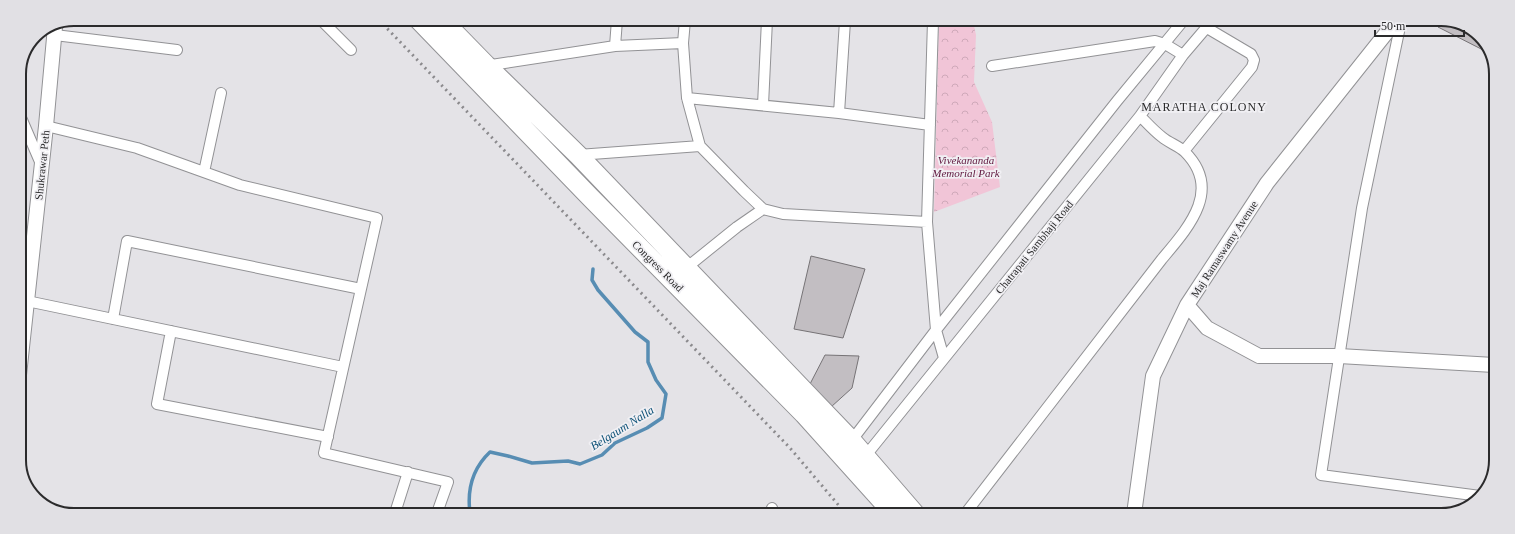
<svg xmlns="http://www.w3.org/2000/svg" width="1515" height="534" font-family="'Times New Roman',serif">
  <defs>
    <pattern id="park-crowns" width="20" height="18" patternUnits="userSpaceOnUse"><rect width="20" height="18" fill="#f1c5d7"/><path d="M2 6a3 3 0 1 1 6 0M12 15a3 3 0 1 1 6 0" fill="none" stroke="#cfa9b9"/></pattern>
  </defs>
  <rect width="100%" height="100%" fill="#e4e3e7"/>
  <path fill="url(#park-crowns)" d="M939,21H973L976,35L974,82L992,122L1000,187L934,212Z"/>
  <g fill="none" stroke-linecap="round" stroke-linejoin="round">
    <path stroke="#578db3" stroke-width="3.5" d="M470,513C467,490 473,468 490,452L508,456L532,463L568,461L580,464L602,455L615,443L647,428L662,418L666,394L656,380L648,362V342L635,332L598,290L592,280L593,269"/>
  </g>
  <path fill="#c2bec2" stroke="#767376" d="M1448,22H1458L1484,40L1489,53L1438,27Z
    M811,256L865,269L843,338L794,329Z
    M825,355L859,356L852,388L831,407L810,384Z"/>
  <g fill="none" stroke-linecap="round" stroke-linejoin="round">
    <g stroke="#929295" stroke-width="12">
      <path id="street" d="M321,20L351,50
        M685,20L683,43L687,98L700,146L744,191L763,209L783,214L927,222L936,330L944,358
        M1401,22L1362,208L1321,475L1480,496
        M55,35L177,50
        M615,46L617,20
        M485,66L615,46L683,43
        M992,66L1155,41L1165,44L1183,55
        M687,98L839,113L930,125
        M763,105L767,20
        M19,113L41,164
        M839,113L845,21
        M46,126L137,148L240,185L377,218L324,453L448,482L437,513
        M1184,151L1252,67L1254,60L1251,54L1207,28
        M578,155L700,146
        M204,172L221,93
        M927,222L933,21
        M686,268L737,227L763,209
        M27,301L343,367
        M113,319L127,241L361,289
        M171,331L157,404L328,437
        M849,444L936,330L1117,101L1183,21
        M863,459L1140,116L1183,55L1212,21
        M395,513L408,472
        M770,514L772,508
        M965,514L1162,259C1188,228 1223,190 1185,152C1179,146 1169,143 1162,137C1154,131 1147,123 1140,116"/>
    </g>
    <g stroke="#929295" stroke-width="16">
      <path id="secondary" d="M1187,305L1207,328L1259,356H1339L1494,365
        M19,375L46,126L55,27
        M1134,514L1153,376L1187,305L1267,183L1395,22"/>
    </g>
    <g stroke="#929295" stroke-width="21">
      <path id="highway" d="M419,20L590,197L804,414L894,514
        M442,20L486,65L578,155L852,441L915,514"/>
    </g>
    <use href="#street" stroke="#fff" stroke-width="10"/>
    <use href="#secondary" stroke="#fff" stroke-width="14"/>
    <use href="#highway" stroke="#fff" stroke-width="19"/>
    <path stroke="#8b8a8d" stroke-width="3" stroke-dasharray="2 4" stroke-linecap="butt" d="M379,20L790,448L846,514"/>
  </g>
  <g text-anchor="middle" stroke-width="3.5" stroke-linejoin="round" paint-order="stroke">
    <g font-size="11" font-style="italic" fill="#5f163d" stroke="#f1f0f4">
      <text x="966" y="164">Vivekananda<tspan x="966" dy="13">Memorial Park</tspan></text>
    </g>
    <g font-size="11" fill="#2b2b2c" stroke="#f1f0f4">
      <text transform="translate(42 165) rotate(-84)" y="4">Shukrawar Peth</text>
      <text transform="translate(1034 247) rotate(-51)" y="4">Chatrapati Sambhaji Road</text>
      <text transform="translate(1224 249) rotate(-57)" y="4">Maj Ramaswamy Avenue</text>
      <text transform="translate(658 266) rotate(45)" y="4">Congress Road</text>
    </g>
    <g font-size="12" letter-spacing="1" fill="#2b2b2c" stroke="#f1f0f4">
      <text x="1204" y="111">MARATHA COLONY</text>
    </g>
    <g font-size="12" font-style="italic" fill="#0d5177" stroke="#f1f0f4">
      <text transform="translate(622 428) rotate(-32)" y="4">Belgaum Nalla</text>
    </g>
  </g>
  <path d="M0 0H1515V534H0ZM74 26H1441A48 48 0 0 1 1489 74V460A48 48 0 0 1 1441 508H74A48 48 0 0 1 26 460V74A48 48 0 0 1 74 26Z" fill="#e1e0e4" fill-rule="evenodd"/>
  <path fill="none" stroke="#2b2b2c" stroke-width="2" d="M74 26H1441A48 48 0 0 1 1489 74V460A48 48 0 0 1 1441 508H74A48 48 0 0 1 26 460V74A48 48 0 0 1 74 26Z"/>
  <path d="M1375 30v6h89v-6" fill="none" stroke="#2b2b2c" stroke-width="2"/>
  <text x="1381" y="30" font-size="12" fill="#2b2b2c" stroke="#f1f0f4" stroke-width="3" paint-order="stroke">50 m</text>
</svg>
